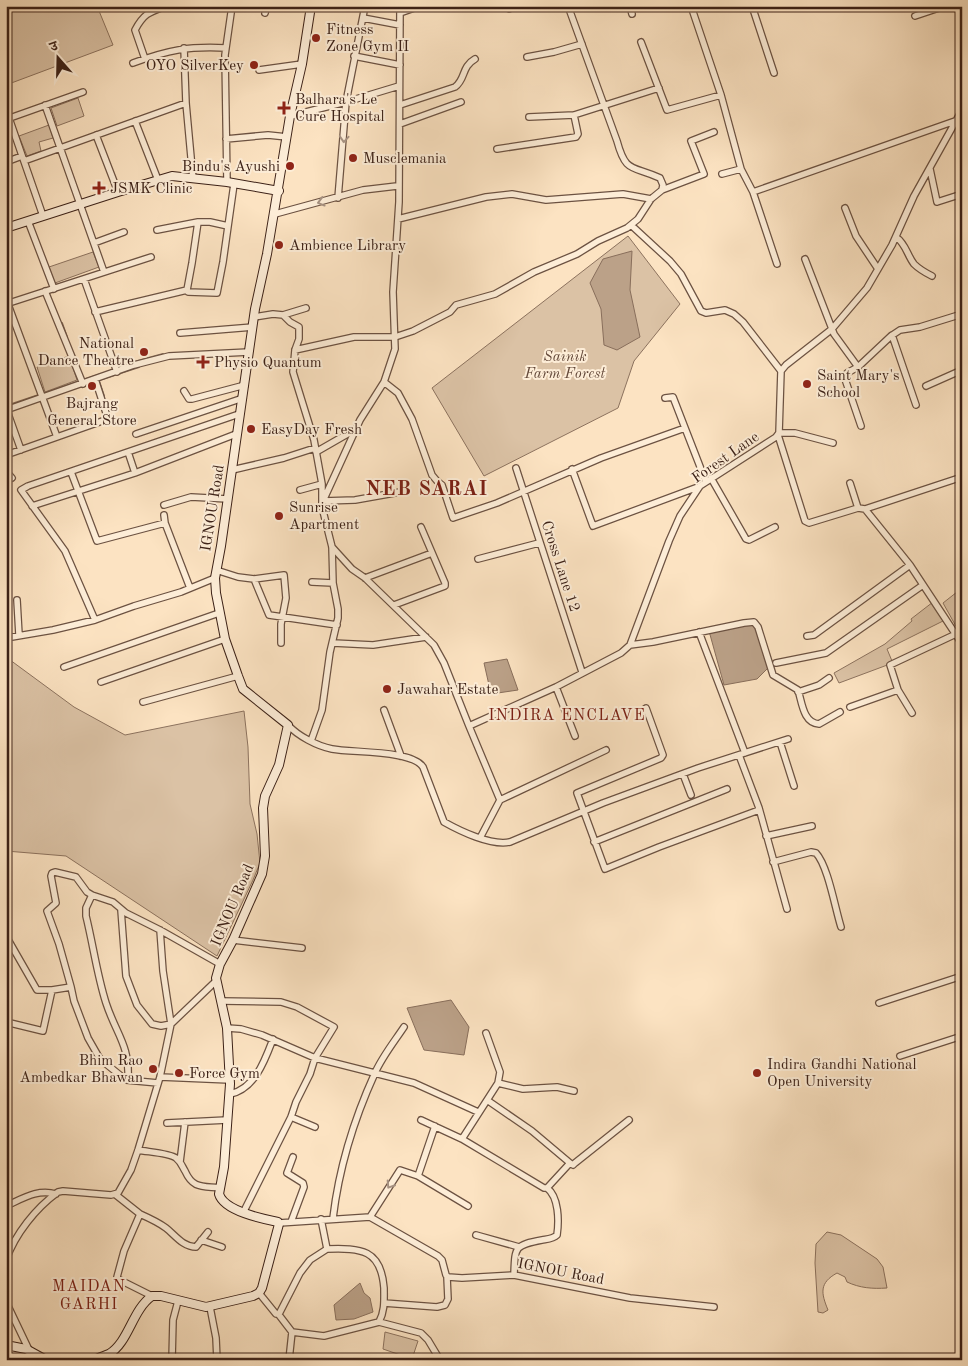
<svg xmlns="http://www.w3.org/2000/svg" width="968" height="1366" font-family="'Old Standard TT','Noto Serif Devanagari',serif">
  <rect width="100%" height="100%" fill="#fce3c2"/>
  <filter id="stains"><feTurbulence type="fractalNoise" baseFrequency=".004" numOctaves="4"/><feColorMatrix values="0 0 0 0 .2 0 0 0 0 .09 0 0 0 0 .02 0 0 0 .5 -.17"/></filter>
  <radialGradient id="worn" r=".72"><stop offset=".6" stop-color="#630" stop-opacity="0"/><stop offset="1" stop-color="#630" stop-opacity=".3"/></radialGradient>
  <path fill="#dbc2a5" stroke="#8c725e" d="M6,6H97L113,45L6,85Z
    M78,98L84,116L57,126L51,108Z
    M49,125L53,138L39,142L41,151L27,156L19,136Z
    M628,236L680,304L634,361L618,408L484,476L432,388Z
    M93,252L99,267L55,283L49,267Z
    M69,356L77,380L45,392L37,367Z
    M957,592L962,599V637L943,603Z
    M933,602L945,620L887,649L892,661L890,664L839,683L834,673L885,644L912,621L911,619Z
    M6,657L74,707L125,735L244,711L248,747L250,804L257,834L260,863L253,880L217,956L66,856L6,851Z
    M827,1232L841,1235L877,1259L883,1267L887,1288C872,1289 860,1288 847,1282L845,1277L837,1273C819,1283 821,1293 828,1310L823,1313L818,1312L815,1263L816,1244Z
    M385,1332L418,1341L412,1359L383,1349Z"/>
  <path fill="#bba188" stroke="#886e5b" d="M632,251L630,290L640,337L617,350L604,345L601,309L590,283L603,259Z
    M756,621L771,665L757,679L724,685L709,631Z
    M507,659L518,690L491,694L484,663Z
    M451,1000L469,1027L464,1055L424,1050L407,1008Z
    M360,1283L364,1293L370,1298L373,1312L354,1319L336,1320L334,1305Z"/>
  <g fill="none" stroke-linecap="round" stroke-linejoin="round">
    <path stroke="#886e5b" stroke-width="2" d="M62,323L67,337
      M134,362L163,354
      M96,381L139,367
      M99,381L104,396
      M6,406L101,374"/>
    <g stroke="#6c5242" stroke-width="8">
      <path id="street" d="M508,6L509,9
        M630,6L632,14
        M691,6L721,95L741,169
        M752,6L774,73
        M265,13L267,6
        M400,13L420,6
        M915,16L945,6
        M363,18L400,25
        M641,42L667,110L721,95
        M184,48L186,103L193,179
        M354,56L400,65
        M527,57L554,52L582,44
        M145,59L135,30C144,13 150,12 166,6
        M133,63C168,50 189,46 226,48
        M259,70L302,64
        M45,105L104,272
        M400,105L455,87C466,79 461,67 475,59
        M290,116L346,102L399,86
        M529,117L574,115L659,88
        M9,118L43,216
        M7,119L83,92
        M135,121L158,180
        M400,124L461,102
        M96,135L118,192
        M226,139L268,135L287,137
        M497,149L576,137L578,134L574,115
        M24,161L186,103
        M6,162L22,156
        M930,169L937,202L962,194
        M722,174L741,169L753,192L777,264
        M227,182L225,55L232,6
        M662,190L704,174L691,141L714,132
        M753,192L955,121
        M338,198L346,102L365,6
        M845,208L856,236L878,269
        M275,214L363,190L397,186
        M398,219L486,197L512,194L546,200L623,194L651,199
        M28,221L54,289
        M631,225L670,261L681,274L701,311L706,313L725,310L734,314L743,322L781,371
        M157,230L198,222
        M896,237C906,244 907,255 914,264C919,269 926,273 932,276
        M94,243L124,232
        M805,259L834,334L858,367
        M84,279L117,372
        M187,290L192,263L198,222H210L228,226
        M45,291L83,384
        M6,299L57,437
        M6,304L151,257
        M95,312L187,290L188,292L217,293L223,262L234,184
        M283,315L306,308
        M254,317L273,314L283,315L290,322L299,327V339L295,350L293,372L314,440L322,484V507L332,547L333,583L338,609V618L330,652L322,710L311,741
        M180,333L253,327
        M892,335L916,405
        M295,350L354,337H395L413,331L450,312L456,305L495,294L534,272L577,254L598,241L627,228L638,219L651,199L662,190L663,185L660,178C632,165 626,174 617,141L568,6
        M384,382L398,393L412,419L432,475L437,481L442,485L453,518L497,503L601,458L685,428L706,482
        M926,386L962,370
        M184,391L189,399H192L245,385
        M665,398L673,397L685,428
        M6,408L21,450
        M6,410L134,365L169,356L249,352
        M861,426L845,379L847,373L858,367L891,336L900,330L920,327L962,314
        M779,433H795L833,443
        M136,434L243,398
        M778,435L805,521L809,523L858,508L865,509L910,565L962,644
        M128,452L135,473
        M316,452L356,429
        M6,455L108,419L95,379
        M516,468L582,672
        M572,469L593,526L698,487
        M232,470L284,458L315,448
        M6,471L12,478
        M71,472L97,541L165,523L190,588
        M711,478L746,539L749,540L775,527
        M850,483L858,508
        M300,490L322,484
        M323,501L360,420L384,382L395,349L393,292L399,202L400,6
        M323,501L355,500L400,492
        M164,505L191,497L228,499
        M32,506L135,473L236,434
        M865,509L962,477
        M164,515L165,523
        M332,547L352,569L365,578L434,645L444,663L469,726
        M478,559L539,543
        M216,570L238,577L254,579L284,575L286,598L281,624V643
        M365,578L432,553
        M254,579L269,615L337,625
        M312,582L333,583
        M17,600L19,635
        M394,605L445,586V583L421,527
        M95,620L65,551L21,490L28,486L239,414
        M699,632L745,753
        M807,636L814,635L910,565
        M6,638L53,630L95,620L134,606L181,592L215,578
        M333,643L373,645L426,637
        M630,645L653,642L744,623L754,622L758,627L773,675L798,690C802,702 803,723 819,724L840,712
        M776,663L826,653L923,585
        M64,667L219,613
        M101,682L225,639
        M556,687L575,736
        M798,692L819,685L829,678
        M143,702L238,676
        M850,707L898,690
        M646,708L663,755L661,758L577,793L605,869L659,847L759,810
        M384,710L401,756
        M912,713L898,690L890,665L956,634
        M288,725C298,736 317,746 332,749C353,753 412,750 423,767L444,822C460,831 491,846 510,842L603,803L698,768L788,739
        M780,742L794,786
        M739,755L759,808L787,909
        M683,774L691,795
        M500,800L469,726L556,687L621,653L630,645L669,541L680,516L700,486L776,437L779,433L781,371L786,365L832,329L867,288L892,245L914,196L962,110
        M766,836L812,826
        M480,838L500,800L606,750
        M594,842L727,789
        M773,862L811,852L816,853C828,866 835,908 841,927
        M92,895L86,908V916C93,944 97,975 106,1003C116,1034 130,1045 128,1080
        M121,910L126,976L137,1005L152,1024L161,1026L171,1024L163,971L160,930
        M6,936L37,990H52L71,987L74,1001L88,1038L100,1059L126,1080L158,1083
        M233,940L302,948
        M71,987L59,944L47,911L56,903L51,876L52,873L55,872L76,877L87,892L92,895L113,902L126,913L160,930L220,964
        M221,1001L281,1002L297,1007L334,1027L315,1058L310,1074L296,1102L291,1117L243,1213
        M879,1003L962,976
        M6,1022L43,1031L52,990
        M227,1028L241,1029L262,1035L315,1058L414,1083L478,1112
        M900,1056L962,1036
        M160,1077L230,1080
        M498,1083L523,1089L557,1087L574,1091
        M230,1094C255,1089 265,1060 273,1039
        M487,1100L532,1131L570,1163
        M291,1117L315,1127
        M421,1120L462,1139L544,1188H547L570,1163L573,1165L575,1163L629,1120
        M167,1123L227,1120
        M435,1126L418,1176L468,1206
        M462,1139L498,1083L500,1072L486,1033
        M138,1150C148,1152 169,1153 176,1158C181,1162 182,1166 185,1171C193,1189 202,1186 220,1188
        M180,1162L185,1122
        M116,1195L140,1214L124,1251L117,1277L118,1279L152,1296
        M6,1206C24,1198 37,1189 56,1194
        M140,1214C149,1218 158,1222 166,1228C175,1235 183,1247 196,1247L208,1232
        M370,1217L400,1170L418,1176
        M333,1218C339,1168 354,1119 375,1073C382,1057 394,1042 404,1027
        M291,1222L304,1187L303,1183L287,1173L293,1157
        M279,1223L370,1217L438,1256L442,1260L446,1275L448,1277L462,1278L514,1275L630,1298L714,1307
        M476,1235L519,1247
        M201,1240L222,1247
        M6,1260C15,1234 36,1208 58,1192L63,1191L111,1195L118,1193L131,1170L138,1150L160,1077L171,1024L216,981
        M514,1275C515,1247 514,1245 542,1240C548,1239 553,1239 557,1235C559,1221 559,1197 547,1188
        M259,1293L276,1314H279L300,1273L310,1260L327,1249L321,1219
        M6,1297L8,1306L29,1350
        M384,1303L437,1307L445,1305L448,1299L447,1277
        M210,1307L216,1338L217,1360
        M279,1315L292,1332L324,1336L379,1322C385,1311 384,1300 384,1288C381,1249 361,1248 327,1249
        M379,1322L421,1333L428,1340L440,1360
        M172,1360L173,1320L178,1301
        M289,1360L292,1332"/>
    </g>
    <g stroke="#3c2117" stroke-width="10">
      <path id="secondary" d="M6,228L118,192L172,176L227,182L279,191
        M6,1345L26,1349L46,1360
        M94,1360C98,1358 104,1356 109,1354C129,1342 132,1310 152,1296H161L206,1307L253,1296L259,1293L262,1288L279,1224L278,1222C263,1219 224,1211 219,1194L224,1167L230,1084L227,1028L216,978L220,964L233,940L262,874L265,856L263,808L265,796L279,765L288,725L243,689L238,676L225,639L216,593L215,578L221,546L255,309L267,254L290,116L302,64L311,6"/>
    </g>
    <use href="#street" stroke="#fdedd7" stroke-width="5.5"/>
    <use href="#secondary" stroke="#fdedd7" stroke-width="8"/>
  </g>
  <defs><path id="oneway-chevron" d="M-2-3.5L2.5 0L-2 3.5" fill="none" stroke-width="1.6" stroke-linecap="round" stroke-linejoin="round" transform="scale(1.25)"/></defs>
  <g stroke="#a69181">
    <use href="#oneway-chevron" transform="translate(344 139) rotate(94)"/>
    <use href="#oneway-chevron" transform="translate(321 202) rotate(165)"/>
    <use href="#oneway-chevron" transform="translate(390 1185) rotate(123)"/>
  </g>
  <g fill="#8f2418" stroke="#fdedd7" stroke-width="2">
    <circle cx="316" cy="38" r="5"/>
    <circle cx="254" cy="65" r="5"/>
    <path d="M281.5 100.5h5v5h5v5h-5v5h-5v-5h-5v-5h5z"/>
    <circle cx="353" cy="158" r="5"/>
    <circle cx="290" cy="166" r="5"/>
    <path d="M96.5 180.5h5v5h5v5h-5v5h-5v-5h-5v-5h5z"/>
    <circle cx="279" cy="245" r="5"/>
    <circle cx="144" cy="352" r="5"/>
    <path d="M200.5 354.5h5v5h5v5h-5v5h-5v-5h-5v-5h5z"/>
    <circle cx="807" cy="384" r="5"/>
    <circle cx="92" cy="386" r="5"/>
    <circle cx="251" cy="429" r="5"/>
    <circle cx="279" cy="516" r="5"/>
    <circle cx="387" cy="689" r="5"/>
    <circle cx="153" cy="1069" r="5"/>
    <circle cx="179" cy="1073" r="5"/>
    <circle cx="757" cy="1073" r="5"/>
  </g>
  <g text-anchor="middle" stroke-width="4" stroke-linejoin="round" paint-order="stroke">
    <g font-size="15" fill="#3c2117" stroke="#fdedd7" text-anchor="start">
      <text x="326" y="34">Fitness<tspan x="326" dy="17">Zone Gym II</tspan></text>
      <text x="244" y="70" text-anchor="end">OYO SilverKey</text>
      <text x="295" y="104">Balhara's Le<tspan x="295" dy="17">Cure Hospital</tspan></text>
      <text x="363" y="163">Musclemania</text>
      <text x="280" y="171" text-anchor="end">Bindu's Ayushi</text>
      <text x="110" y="193">JSMK Clinic</text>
      <text x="289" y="250">Ambience Library</text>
      <text x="134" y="348" text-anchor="end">National<tspan x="134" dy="17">Dance Theatre</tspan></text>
      <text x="214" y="367">Physio Quantum</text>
      <text x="817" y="380">Saint Mary's<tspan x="817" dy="17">School</tspan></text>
      <text x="92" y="408" text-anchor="middle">Bajrang<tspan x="92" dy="17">General Store</tspan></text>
      <text x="261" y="434">EasyDay Fresh</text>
      <text x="289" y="512">Sunrise<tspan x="289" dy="17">Apartment</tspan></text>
      <text x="397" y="694">Jawahar Estate</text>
      <text x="143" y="1065" text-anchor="end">Bhim Rao<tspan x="143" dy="17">Ambedkar Bhawan</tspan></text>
      <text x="767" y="1069">Indira Gandhi National<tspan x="767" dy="17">Open University</tspan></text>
      <text x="189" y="1078">Force Gym</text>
    </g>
    <g font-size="15" font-style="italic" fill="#64493a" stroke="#fdedd7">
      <text x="565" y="361">Sainik<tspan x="565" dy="17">Farm Forest</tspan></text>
    </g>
    <g font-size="15" fill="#3c2117" stroke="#fdedd7">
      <text transform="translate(725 457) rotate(-35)" y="5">Forest Lane</text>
      <text transform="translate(212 508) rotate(-81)" y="5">IGNOU Road</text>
      <text transform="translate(561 566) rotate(72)" y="5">Cross Lane 12</text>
      <text transform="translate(232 905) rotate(-67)" y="5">IGNOU Road</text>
      <text transform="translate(561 1271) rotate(11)" y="5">IGNOU Road</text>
    </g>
    <g font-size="16" letter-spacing="1" fill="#7a1f14" stroke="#fdedd7">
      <text x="567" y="720">INDIRA ENCLAVE</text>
      <text x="89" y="1291">MAIDAN<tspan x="89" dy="18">GARHI</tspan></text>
    </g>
    <g font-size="20" font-weight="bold" letter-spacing="1" fill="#7a1f14" stroke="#fdedd7">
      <text x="427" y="495">NEB SARAI</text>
    </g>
  </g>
  <rect width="968" height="1366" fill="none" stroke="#fce3c2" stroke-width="25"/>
  <rect x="8" y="8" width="953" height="1351" fill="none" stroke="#3c2117" stroke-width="2.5"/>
  <rect x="12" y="12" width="943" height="1341" fill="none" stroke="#3c2117"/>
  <g transform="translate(58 58) rotate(340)" stroke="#fdedd7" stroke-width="4" paint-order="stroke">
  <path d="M0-4L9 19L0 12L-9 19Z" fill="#3c2117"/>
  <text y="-8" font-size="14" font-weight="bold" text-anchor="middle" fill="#3c2117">उ</text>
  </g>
  <rect width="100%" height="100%" filter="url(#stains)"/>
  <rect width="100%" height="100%" fill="url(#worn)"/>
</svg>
